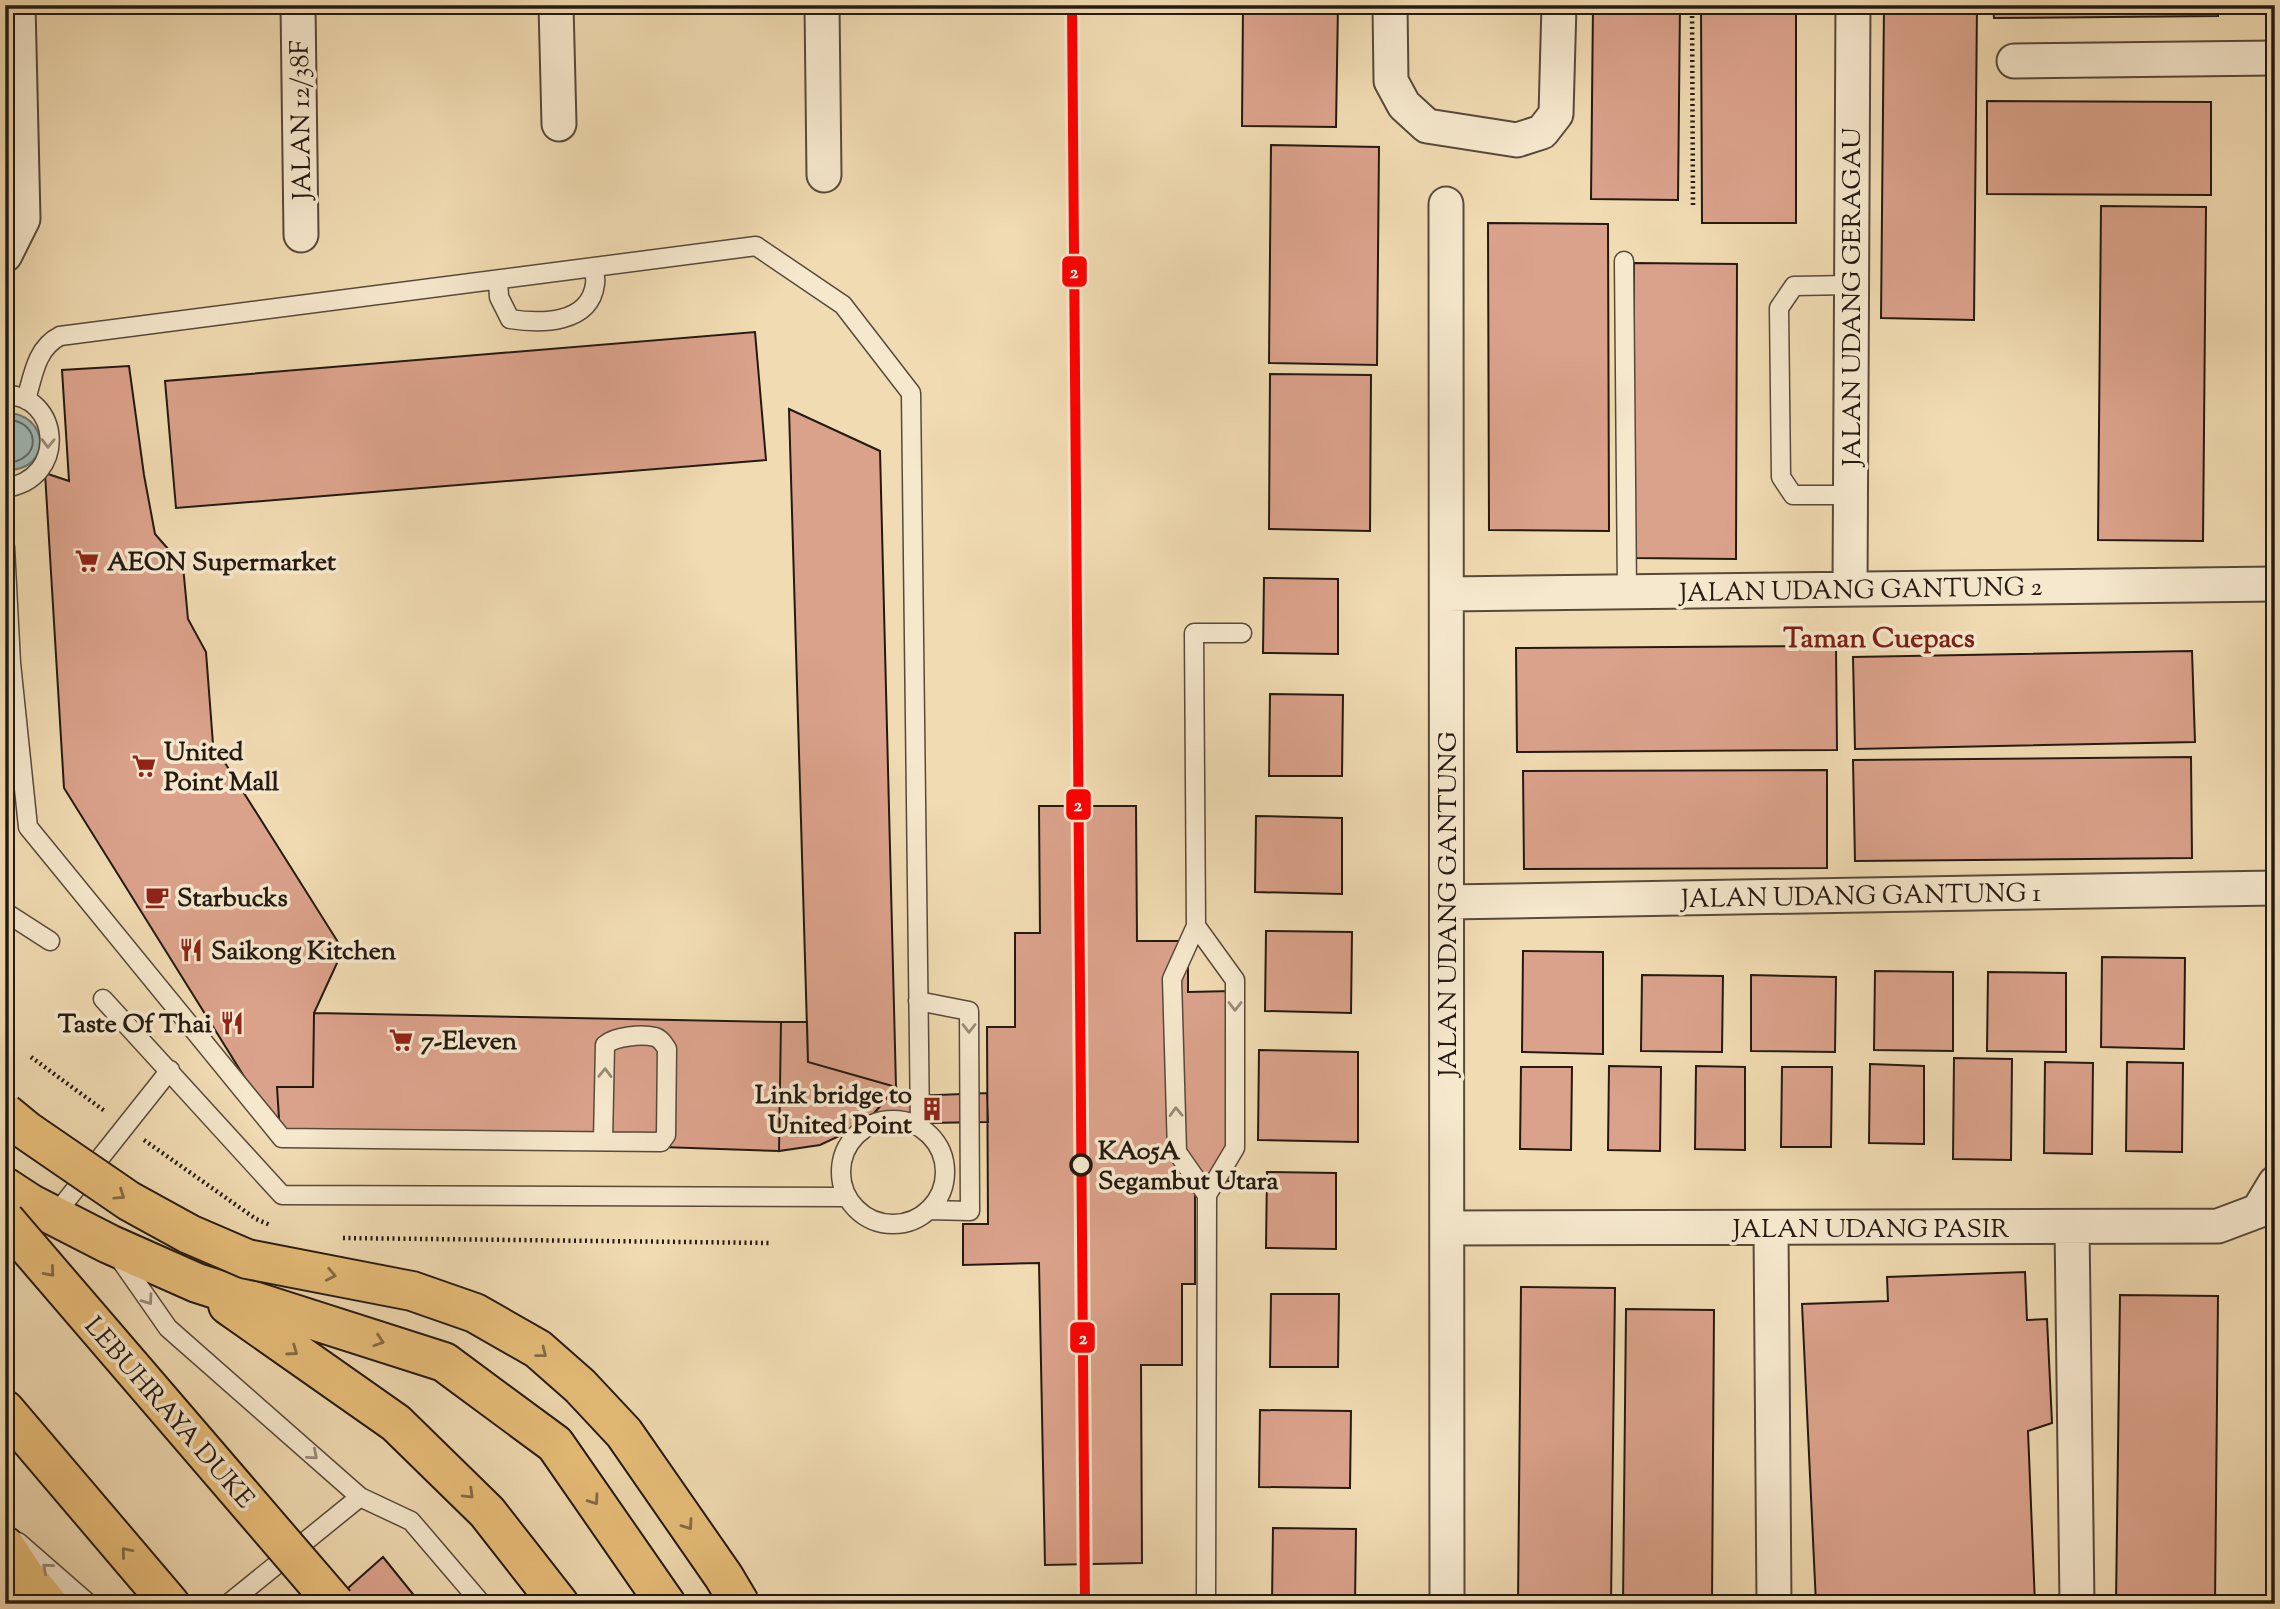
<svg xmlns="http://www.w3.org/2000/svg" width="2280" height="1609" font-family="'Sorts Mill Goudy',serif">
  <rect width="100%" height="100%" fill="#f1dbb2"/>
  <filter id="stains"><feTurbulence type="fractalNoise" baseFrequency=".00286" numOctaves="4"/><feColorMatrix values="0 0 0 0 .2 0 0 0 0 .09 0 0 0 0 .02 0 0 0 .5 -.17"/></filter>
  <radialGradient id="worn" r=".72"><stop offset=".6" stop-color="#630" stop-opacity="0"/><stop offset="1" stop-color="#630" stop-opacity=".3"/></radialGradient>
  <path fill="#9fb8b7" stroke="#6e7975" stroke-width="2" d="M12,413C54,421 46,475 5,469V414Z"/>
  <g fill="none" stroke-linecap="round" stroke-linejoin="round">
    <path stroke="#626964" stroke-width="2" d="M5,420C40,418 44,462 5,463"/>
  </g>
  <path fill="#dba28b" stroke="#241a12" stroke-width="2" d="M1243,5H1338L1336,127L1242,126Z
    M1593,5H1680L1678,200L1591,199Z
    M1701,5H1796V223H1702Z
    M1884,5H1977L1974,320L1881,318Z
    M1993,5H2218V16L1994,18Z
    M1987,101L2211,102V195L1987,194Z
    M1271,145L1379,147L1377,365L1269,363Z
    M2101,206L2206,207L2203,541L2098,540Z
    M1488,223L1608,224L1609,531L1489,530Z
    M1634,263L1737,264L1736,559L1633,558Z
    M755,332L766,460L176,508L165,381Z
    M129,366L144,475L155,534L183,566L188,619L206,652L213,744L343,950L314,1013L313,1087H277L280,1134L64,788L45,473L69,481L62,370Z
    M1270,374L1371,375L1370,531L1269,529Z
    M789,409L880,451L896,1087L808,1062Z
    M1264,578L1338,579V654L1263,653Z
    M1836,646L1837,750L1517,752L1516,648Z
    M2192,651L2195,742L1855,749L1853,657Z
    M1270,694L1343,695L1342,776H1269Z
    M2191,757L2192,858L1855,861L1853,760Z
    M1827,770V868L1524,869L1523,771Z
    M1039,806H1136L1137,941H1188V992L1232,991L1233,1181H1195V1284H1182V1365H1141L1142,1563L1045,1565L1039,1263L963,1265V1224H988L987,1027H1015V933H1040Z
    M1256,816L1342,818V894L1255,892Z
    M1266,931L1352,932L1351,1013L1265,1011Z
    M1523,951L1603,952V1054L1522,1052Z
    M2102,957L2185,958L2184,1049L2101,1047Z
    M1875,971L1953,972V1051L1874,1050Z
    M1988,972L2066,973V1052L1987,1051Z
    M1642,975L1723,976L1722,1052L1641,1051Z
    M1751,975L1836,977L1835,1052L1751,1051Z
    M314,1013L781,1022L779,1151L280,1134L277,1087H313Z
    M781,1022H807L808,1062L896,1087L865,1124L820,1145L779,1151Z
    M1259,1050L1358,1052V1142L1258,1140Z
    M1954,1058L2012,1059L2011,1160L1953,1159Z
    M2045,1062L2093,1063L2092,1154L2044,1153Z
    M2127,1062L2183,1063L2182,1152L2126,1151Z
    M1870,1064L1924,1066V1144L1869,1143Z
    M1609,1066L1661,1067L1660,1151L1608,1150Z
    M1696,1066L1745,1067V1150L1695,1149Z
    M1521,1067H1572L1571,1150L1520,1149Z
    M1782,1067H1832L1831,1147H1781Z
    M987,1093L988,1122L865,1124L888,1097Z
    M1267,1172L1336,1173V1249L1266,1248Z
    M2025,1272L2027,1320L2047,1319L2052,1423L2028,1431L2035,1604H1816L1802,1304L1888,1301L1887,1277Z
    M1521,1287L1615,1288L1611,1604H1518Z
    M1271,1294H1339L1338,1367H1270Z
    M2120,1295L2218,1296L2215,1604H2116Z
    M1626,1309L1714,1310L1712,1604H1623Z
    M1260,1410L1351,1411L1350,1488L1259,1487Z
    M1273,1528L1356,1529L1355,1604L1272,1602Z
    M383,1557L421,1604H330Z"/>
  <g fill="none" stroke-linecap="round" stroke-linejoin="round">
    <g stroke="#574a3a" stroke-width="21">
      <path id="lane" d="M1624,261L1627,592
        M498,280L499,297L510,319C541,324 590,324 595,284C596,279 594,272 594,267
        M5,395C60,394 69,479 5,488
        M26,400C33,376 36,348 60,336L756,246L843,305L911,393L920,1127
        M1851,495H1793L1781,477L1779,308L1794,286L1851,285
        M5,547L11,663L28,827L282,1138L661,1142L666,1135L667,1049C664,1044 661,1039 655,1037C642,1034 615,1036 605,1045L603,1141
        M5,912L50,941
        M1196,926L1235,980V1148L1207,1195L1206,1604
        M103,999L282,1195L847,1197
        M918,1001L969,1011L970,1211L928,1210
        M841 1172a52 52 0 1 1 104 0a52 52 0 1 1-104 0Z
        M1207,1195L1177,1152L1172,979L1196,926L1194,633H1242
        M54,1216L170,1070
        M117,1255L168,1328L360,1497L411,1521L482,1604
        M18,1542L89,1604
        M228,1604L360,1497"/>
    </g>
    <g stroke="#574a3a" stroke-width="37">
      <path id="street" d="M298,5L301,235
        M556,5L559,124
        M822,5L824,175
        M1390,5L1391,81L1404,105L1427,126L1517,140L1542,132L1556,114L1559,5
        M2014,61L2275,58
        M1446,204L1447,1604
        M5,255L23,219L18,5
        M1850,589L1853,5
        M1447,594L2275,584
        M1447,902L2275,888
        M2072,1227L2077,1604
        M1448,1228L2218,1226L2258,1211L2275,1183
        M1771,1229L1774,1604"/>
    </g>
    <g stroke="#241a12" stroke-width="42">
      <path id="highway" d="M5,1187L31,1204L109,1244L197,1283L444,1362L555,1444L666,1604
        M228,1305L396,1423L487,1512L559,1604
        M5,1410L170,1604
        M5,1546L24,1575L48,1604"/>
    </g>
    <path stroke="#241a12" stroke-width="4.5" stroke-dasharray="2 3.5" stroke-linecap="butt" d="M1692,5L1693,207
      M31,1057L106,1112
      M144,1140L256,1219L270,1225
      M343,1238L771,1243"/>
    <use href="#lane" stroke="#f6e8cd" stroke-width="18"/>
    <use href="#street" stroke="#f6e8cd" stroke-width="33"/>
    <use href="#highway" stroke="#e8be79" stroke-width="38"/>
    <g stroke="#241a12" stroke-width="42" stroke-linecap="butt">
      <path id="highway-bridge" d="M5,1113L27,1131L129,1201L189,1234L247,1259L412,1291L475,1313L538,1349L580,1386L624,1433L724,1577L740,1604
        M5,1220L335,1604"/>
    </g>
    <use href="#highway-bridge" stroke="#e8be79" stroke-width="38"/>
    <g stroke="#f6e8cd" stroke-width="16">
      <path id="rail-1" d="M1072,5L1085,1604"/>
    </g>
    <use href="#rail-1" stroke="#f00" stroke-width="10"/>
  </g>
  <defs><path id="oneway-chevron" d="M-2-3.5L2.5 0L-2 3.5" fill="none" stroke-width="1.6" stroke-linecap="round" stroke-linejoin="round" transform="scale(1.75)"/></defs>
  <g stroke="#988b79">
    <use href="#oneway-chevron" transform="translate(48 443) rotate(91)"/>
    <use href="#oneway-chevron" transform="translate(1235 1006) rotate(90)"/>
    <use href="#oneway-chevron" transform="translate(969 1028) rotate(90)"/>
    <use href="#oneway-chevron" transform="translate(605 1073) rotate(-89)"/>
    <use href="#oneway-chevron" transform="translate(1176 1112) rotate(-92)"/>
    <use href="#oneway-chevron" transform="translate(148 1300) rotate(55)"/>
    <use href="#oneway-chevron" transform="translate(313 1455) rotate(41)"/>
    <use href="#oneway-chevron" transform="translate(47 1568) rotate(-139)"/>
  </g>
  <g stroke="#866c46">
    <use href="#oneway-chevron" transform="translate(120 1195) rotate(34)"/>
    <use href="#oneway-chevron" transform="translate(50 1272) rotate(49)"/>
    <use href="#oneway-chevron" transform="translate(331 1275) rotate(11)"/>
    <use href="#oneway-chevron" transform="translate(379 1341) rotate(18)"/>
    <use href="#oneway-chevron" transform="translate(293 1351) rotate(35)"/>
    <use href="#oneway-chevron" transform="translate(542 1353) rotate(38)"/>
    <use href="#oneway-chevron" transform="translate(469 1494) rotate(44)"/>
    <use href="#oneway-chevron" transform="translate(594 1500) rotate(55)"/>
    <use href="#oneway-chevron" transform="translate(688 1525) rotate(55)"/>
    <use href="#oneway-chevron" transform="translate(126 1552) rotate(-130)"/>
  </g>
  <defs>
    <g id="supermarket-bare" transform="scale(1.89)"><path d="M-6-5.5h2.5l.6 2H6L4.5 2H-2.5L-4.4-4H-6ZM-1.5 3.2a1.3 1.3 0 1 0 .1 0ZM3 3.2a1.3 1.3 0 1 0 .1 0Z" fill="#8f2418" stroke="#f6e8cd" stroke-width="2.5" paint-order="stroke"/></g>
    <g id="cafe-bare" transform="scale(1.89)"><path d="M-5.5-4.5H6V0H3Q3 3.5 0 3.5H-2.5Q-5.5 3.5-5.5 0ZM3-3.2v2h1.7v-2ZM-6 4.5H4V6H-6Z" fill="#8f2418" stroke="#f6e8cd" stroke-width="2.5" paint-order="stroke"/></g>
    <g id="restaurant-bare" transform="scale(1.89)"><path d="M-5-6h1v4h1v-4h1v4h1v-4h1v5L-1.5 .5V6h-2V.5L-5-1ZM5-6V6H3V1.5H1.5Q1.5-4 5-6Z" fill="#8f2418" stroke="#f6e8cd" stroke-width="2.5" paint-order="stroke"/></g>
    <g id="building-bare" transform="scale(1.89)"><path d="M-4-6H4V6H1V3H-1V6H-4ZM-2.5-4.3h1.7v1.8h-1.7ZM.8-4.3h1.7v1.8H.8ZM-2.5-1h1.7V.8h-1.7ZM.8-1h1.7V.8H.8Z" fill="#8f2418" stroke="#f6e8cd" stroke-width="2.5" paint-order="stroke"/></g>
  </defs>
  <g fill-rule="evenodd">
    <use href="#supermarket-bare" x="87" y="561"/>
    <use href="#supermarket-bare" x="144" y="766"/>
    <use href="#cafe-bare" x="157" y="897"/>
    <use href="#restaurant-bare" x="191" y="950"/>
    <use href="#restaurant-bare" x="232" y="1023"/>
    <use href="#supermarket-bare" x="401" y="1040"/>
    <use href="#building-bare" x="932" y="1109"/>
  </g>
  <circle fill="#f6e8cd" stroke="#241a12" stroke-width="3.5" cx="1081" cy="1165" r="10"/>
  <g text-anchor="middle" stroke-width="7" stroke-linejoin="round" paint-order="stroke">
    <g font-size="26" fill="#241a12" stroke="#f6e8cd">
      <text transform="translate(300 120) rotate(-91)" y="9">JALAN 12/38F</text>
      <text transform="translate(1851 297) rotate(-90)" y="9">JALAN UDANG GERAGAU</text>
      <text transform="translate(1861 589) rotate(-1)" y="9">JALAN UDANG GANTUNG 2</text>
      <text transform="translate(1861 895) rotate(-1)" y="9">JALAN UDANG GANTUNG 1</text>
      <text transform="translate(1447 904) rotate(-90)" y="9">JALAN UDANG GANTUNG</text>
      <text x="1871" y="1237">JALAN UDANG PASIR</text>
      <text transform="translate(170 1412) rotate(49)" y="9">LEBUHRAYA DUKE</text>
    </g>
    <g font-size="26" font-weight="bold" fill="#241a12" stroke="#f6e8cd" text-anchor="start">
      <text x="107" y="570">AEON Supermarket</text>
      <text x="164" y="760">United<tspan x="164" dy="30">Point Mall</tspan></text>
      <text x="177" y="906">Starbucks</text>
      <text x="211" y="959">Saikong Kitchen</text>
      <text x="212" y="1032" text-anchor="end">Taste Of Thai</text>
      <text x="421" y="1049">7-Eleven</text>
      <text x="912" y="1103" text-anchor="end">Link bridge to<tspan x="912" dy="30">United Point</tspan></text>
    </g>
    <g font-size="26" font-weight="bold" fill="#241a12" stroke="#f6e8cd" text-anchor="start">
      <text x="1098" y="1159">KA05A<tspan x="1098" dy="30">Segambut Utara</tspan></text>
    </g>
    <g font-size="28" font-weight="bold" fill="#7a1f14" stroke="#f6e8cd">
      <text x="1879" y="647">Taman Cuepacs</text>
    </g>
  </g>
  <g stroke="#f6e8cd" stroke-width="2.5">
    <rect x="1061" y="255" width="27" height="33" rx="7" fill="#f00"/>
    <rect x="1065" y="788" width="27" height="33" rx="7" fill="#f00"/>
    <rect x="1069" y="1321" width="27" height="33" rx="7" fill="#f00"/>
  </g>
  <g font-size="19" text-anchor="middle" font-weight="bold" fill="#fff">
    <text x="1074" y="278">2</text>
    <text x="1078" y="811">2</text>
    <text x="1083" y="1344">2</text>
  </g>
  <rect width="2280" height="1609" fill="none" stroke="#f1dbb2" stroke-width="28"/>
  <rect x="7" y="7" width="2266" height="1595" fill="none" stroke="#241a12" stroke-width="3.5"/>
  <rect x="14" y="14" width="2252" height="1581" fill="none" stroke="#241a12" stroke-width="2"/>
  <rect width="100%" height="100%" filter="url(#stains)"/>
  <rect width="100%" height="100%" fill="url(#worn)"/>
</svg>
